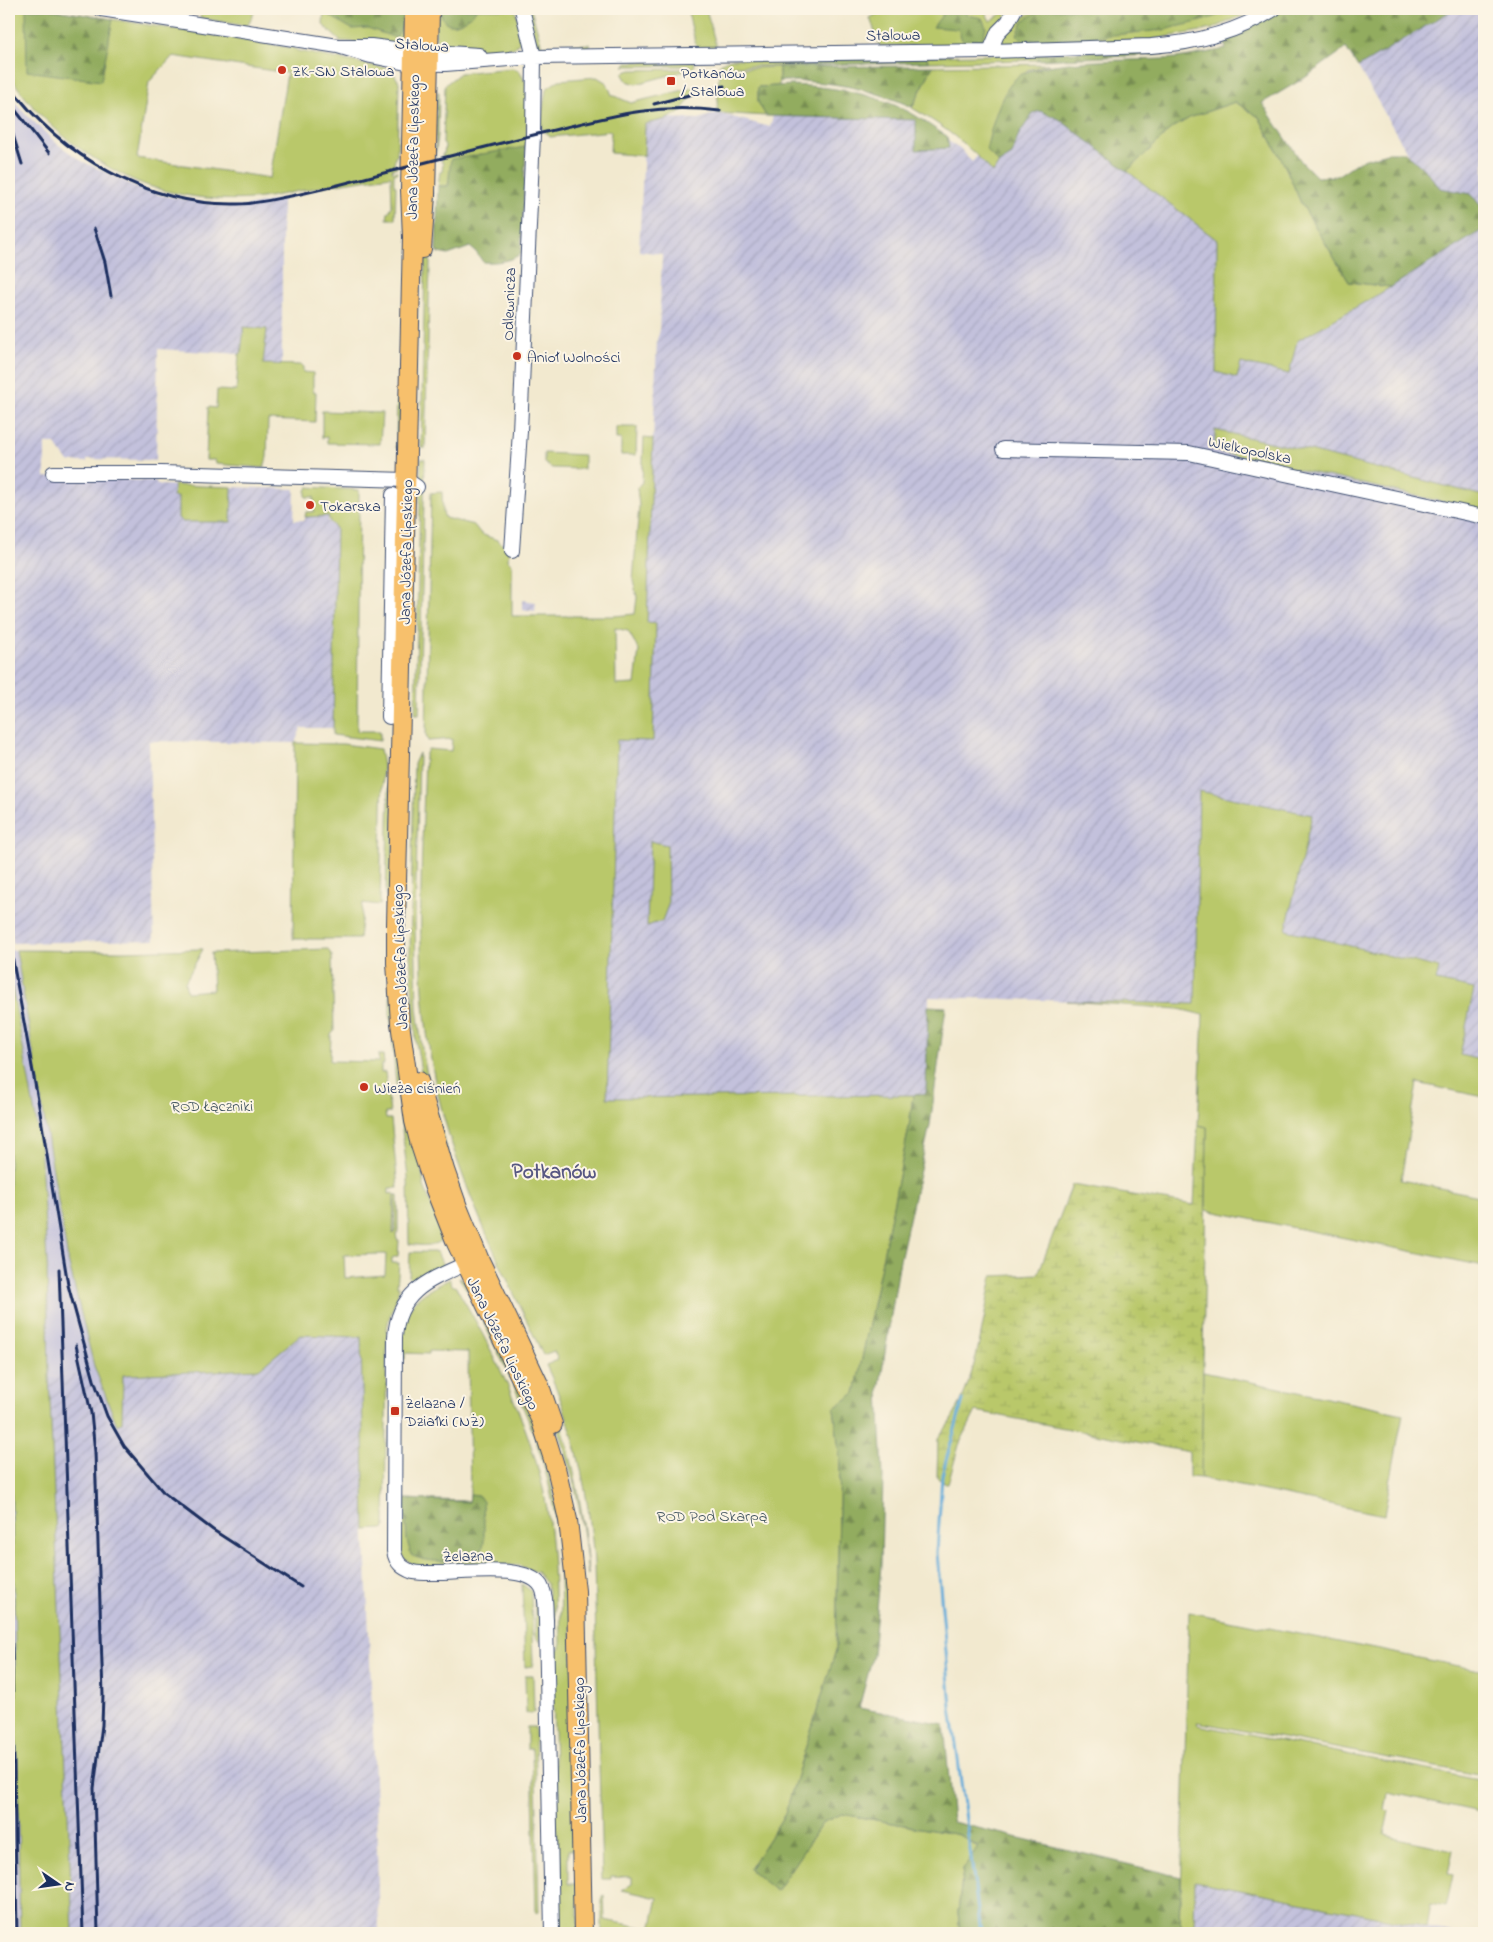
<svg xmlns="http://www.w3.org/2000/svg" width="1493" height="1942" font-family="'Indie Flower',sans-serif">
  <defs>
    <pattern id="industrial-furrows" width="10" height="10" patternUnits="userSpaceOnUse" patternTransform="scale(1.25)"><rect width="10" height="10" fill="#c3c1dc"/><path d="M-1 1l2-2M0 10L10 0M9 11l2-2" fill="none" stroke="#a7a6bf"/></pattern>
    <pattern id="forest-firs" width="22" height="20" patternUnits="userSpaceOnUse" patternTransform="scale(1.25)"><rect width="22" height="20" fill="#92ac5e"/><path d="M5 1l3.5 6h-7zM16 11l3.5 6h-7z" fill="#768c51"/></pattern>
    <pattern id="wetland-marsh" width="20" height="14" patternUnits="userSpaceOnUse" patternTransform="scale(1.25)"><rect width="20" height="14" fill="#b9c86a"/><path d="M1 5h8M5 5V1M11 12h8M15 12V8" fill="none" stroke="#9eac5e"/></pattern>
  </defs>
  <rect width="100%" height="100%" fill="#fcf5e5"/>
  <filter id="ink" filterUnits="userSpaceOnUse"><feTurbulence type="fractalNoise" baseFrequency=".02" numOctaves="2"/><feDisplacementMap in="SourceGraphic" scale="10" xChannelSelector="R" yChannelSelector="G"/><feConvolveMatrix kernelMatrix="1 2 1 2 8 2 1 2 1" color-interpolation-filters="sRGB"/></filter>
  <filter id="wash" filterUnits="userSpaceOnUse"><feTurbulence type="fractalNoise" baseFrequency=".0096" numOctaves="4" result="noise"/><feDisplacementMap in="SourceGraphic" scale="20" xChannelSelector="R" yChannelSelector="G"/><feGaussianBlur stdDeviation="1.12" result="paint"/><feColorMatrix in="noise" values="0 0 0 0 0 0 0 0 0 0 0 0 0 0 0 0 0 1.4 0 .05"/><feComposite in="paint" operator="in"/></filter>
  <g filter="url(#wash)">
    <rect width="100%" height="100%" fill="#f2e9cf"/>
    <path fill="url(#industrial-furrows)" d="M1454,9H1484V1061L1460,1056L1474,989L1436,981L1439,967L1286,930L1195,1004L929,997L926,1093L913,1095L607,1098L617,740L652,741L655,623L647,622L648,571L657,339L659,334L662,254L639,251L645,124L666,118L699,119L717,113L770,127L773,116L916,120V149L949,147L948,141L960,148L972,162L1030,96L1217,240L1216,371L1241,363L1289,374L1297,341L1391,287L1460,244L1358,67Z
      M9,93L19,108L56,143L82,161L136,187L160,195L220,206L240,207L282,199V365L263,364L267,329L241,354L158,349L156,460L87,459V462H68L55,444H45V477L156,481L157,485L295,489L294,520H305V517L328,516V521L336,528L333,728H301L295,743L149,741L154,940L13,943L9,911Z
      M522,600L536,602L535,611L522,609Z
      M300,1335L361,1337L365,1539L376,1804L379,1933H73L49,1377L88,1373L110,1429L122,1422L123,1375L259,1369Z
      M1195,1881L1436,1929L1461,1933H1194Z"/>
    <path fill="#c3c1dc" d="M9,93L19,108L56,143L9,189Z
      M9,207L17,445H9Z
      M9,950H16L68,1260L94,1366L117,1425L110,1429L88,1373L49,1377L47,1261L40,1142L9,970Z
      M9,1402L14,1587L20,1933L14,1932L9,1668Z"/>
    <path fill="#b9c86a" stroke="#6a7c64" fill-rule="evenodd" d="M9,9H48L293,48L298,51L391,69L399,82L397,156H395L394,165H397V167L392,169L393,172L397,171V173L394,174V185L396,186L395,219H387L388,213L392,206L391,176C362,180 333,184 304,190C287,193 269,198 252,199C214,202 162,194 129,178C82,155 36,119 9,74ZM173,56L287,73L270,178L137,158L149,82Z
      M207,9H256L247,26L200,18L201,11Z
      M324,9H411L406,39L394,45L340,41L323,25Z
      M433,9H515L523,39L514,48H506L505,52L445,48L436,40Z
      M527,9H531L542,46L590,44V51L542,52L538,49Z
      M687,9H706L717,49H697Z
      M885,9H984L990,21L1004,12L1005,9H1010L989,45L880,46L870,18Z
      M1037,9H1257L1212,29L1144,41L1001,44L999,38L1009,26Z
      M1037,54L1038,60L928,62L927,56Z
      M786,58V66H718L723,62L730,59Z
      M694,61L695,65L691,70L690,66H624L629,62Z
      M1049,64L1027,70L986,150L999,163L993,173C970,146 942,125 912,108L933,66Z
      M779,67V86L758,87V102L766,116L717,113L719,73L723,69Z
      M512,68L519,71L525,81H528L526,147L516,149L448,186H438L440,172H442L443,163L441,162L442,160V154H444L445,145L443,144L445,85L460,73Z
      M682,69L685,71L636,84L627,81L622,73L631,70Z
      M597,77L607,83L612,95L631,103L696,87L698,88L680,112L667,119L645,124L644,156L610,153L611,131L550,137L540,126L546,89L559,80Z
      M437,92H439L438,135L435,157Z
      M1235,102L1259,117L1286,168L1301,203L1349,282L1391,287L1297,341L1289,374L1241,363L1237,378L1216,372L1217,240L1127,171L1160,140L1169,130L1191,117Z
      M432,191L425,448H421L425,265Z
      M244,327L267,329L263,364L301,365L303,367V372L313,373V392H316L315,422L268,420L267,457L264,468L216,464L215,460H206L208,407L216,408L217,390L236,391L239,354H241Z
      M402,359L399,448H396L397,397Z
      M322,411L382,413L380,444L327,443V437L322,438Z
      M616,427H637L636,455H621V439H616Z
      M1215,430L1314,452L1484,496V511L1215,451Z
      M644,438L653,439L647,622L656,623L653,741L617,740L607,1098L913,1095L909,1127L855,1394L834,1408L840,1461L836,1650L785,1814L749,1869L776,1891L823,1822L842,1814L960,1835L978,1848L963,1870L958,1912L960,1933H602V1896L604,1895L605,1920L651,1929L658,1898L622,1890L632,1884V1877L611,1876V1879H602L594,1562C589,1495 575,1426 546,1365L558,1360L554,1351L543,1355C504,1272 461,1189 439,1099C412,988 422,870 425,756L428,749L451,751L452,739L428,741L426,735L431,493L442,492L443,513L445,518L474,525L481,534L497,540L509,550L508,560L512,564V616H614L635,614L637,597L633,581L639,506L637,488L642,482ZM615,628L628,631L639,650L635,684L616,685Z
      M544,453L584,455V469L552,468L544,463Z
      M421,459H425L419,714H415Z
      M174,485L232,487L231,522H183L178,518V497H173Z
      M308,487L359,490L357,731H380V741L333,735L336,528L330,522L328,516L305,517L306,512H314V497H306V491Z
      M295,743L343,744L380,749L383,766L380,905L363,903L359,939H293Z
      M390,751L394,755L392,964L424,1186L444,1238C435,1247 422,1246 409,1244L408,1178L395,1073L390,1014V937L386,893Z
      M419,753L415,924L417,1008L422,1049L432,1100L470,1227L424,1089L416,1042L410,954L414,764Z
      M1199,791L1312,815L1286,930L1439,968L1436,981L1474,989L1460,1055L1484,1061V1097L1417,1083L1401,1180L1484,1197V1266L1206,1210L1207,1127L1198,1125L1203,1015L1179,1009L1067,1001L1195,1004Z
      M650,841L667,845L668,905L662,921L647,926Z
      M203,949L185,982L187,992L213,990L211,953L328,949L332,956L334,1031L331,1035L330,1061L379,1062L378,1055H383L384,1064L381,1065V1073L385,1072L390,1113H385L386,1119H391L398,1188H389V1194L394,1193L393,1234L395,1231V1195H398V1233L396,1234L397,1240H399L398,1256L392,1258V1263H399L397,1286H399C398,1301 389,1312 387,1329L385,1528L382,1529L365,1530L361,1337L300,1335L259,1369L123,1375L122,1422L117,1425L94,1366L68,1260L16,950L121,951ZM344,1255L386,1254L385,1275L345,1278Z
      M9,970L40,1142L47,1261L49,1377L73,1933H20L14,1587L9,1402Z
      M410,1252H437L444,1268L418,1281H413L409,1277Z
      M459,1278L465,1280L539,1428L570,1568L577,1850H568V1884H578V1933H561V1886L558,1885L552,1652L559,1649L561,1643C560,1601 562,1559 555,1517C546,1455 521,1398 493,1342C482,1320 473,1298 459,1278Z
      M450,1279L452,1285L456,1287C493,1349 529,1423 544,1493C551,1526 553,1559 554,1592C554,1605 557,1630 553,1641L547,1584L537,1572L517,1565L418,1567L404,1559L401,1552L400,1499L470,1501L468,1352L429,1351V1354L405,1353V1359H400C401,1313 407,1299 450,1279Z
      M1203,1372L1403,1414L1384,1515L1201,1478Z
      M551,1393C573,1457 584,1508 588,1575C585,1536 579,1498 568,1461C562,1436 553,1419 551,1393Z
      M522,1584L531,1591L533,1666L525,1667Z
      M535,1590L539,1605L540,1642L535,1637Z
      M1189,1612L1484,1671V1776L1197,1722L1198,1725L1484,1781V1813L1388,1792L1385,1810L1389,1811L1384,1835L1453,1850L1448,1874L1453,1875L1446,1907L1430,1904L1426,1927L1195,1881L1194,1933H1180Z
      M9,1668L14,1933H9Z
      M525,1676H533L534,1712L526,1714Z
      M527,1727H535L539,1912L536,1913L532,1749H527Z"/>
    <path fill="url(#forest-firs)" stroke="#566e5e" d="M26,9H48L113,19L101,81L27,71Z
      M331,9H403L404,23L396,38L368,28L352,29L330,16Z
      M440,9H476V10C466,24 442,34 440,9Z
      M938,9H962L967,15L982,18L986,27L982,40H962L958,29L933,27L943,14Z
      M1042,9H1236L1202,21L1163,30L1062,40H1023L1017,35L1023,21Z
      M1282,9H1454L1358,67L1346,48L1306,77L1262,103L1301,161L1317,177L1337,176L1359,161L1390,152H1405L1427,172L1440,188L1471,194L1484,210V229L1391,287L1349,282L1301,203L1286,168L1259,117L1235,102L1191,117L1169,130L1160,140L1127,171L1059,119L1040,111L1033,113L1018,136L1012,155L999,163L986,150C992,127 998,97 1015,79C1038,56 1140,62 1176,58C1193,56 1209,52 1226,49L1223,37Z
      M1194,46L1195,50L1173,54L1038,60L1037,54Z
      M927,56L928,62L786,66V58Z
      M933,66L912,107C870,88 826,80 779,81V67Z
      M792,85C834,87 874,93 911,113C924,120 935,130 947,136L949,148L916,150V120L766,116L758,102V87Z
      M526,147L521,254C510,261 497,263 483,262L476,252L470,247L448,255L438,253L436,250L438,186H448L451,159Z
      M928,1006L946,1007L930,1125L900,1260L879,1390L883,1476L881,1565L873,1655L859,1708L944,1724L953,1822L1181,1877L1180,1933H960L958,1912L963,1870L978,1847L960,1835L842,1814L823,1822L776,1891L749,1869L785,1814L836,1650L840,1461L834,1408L855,1393L909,1127L913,1095L926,1093Z
      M470,1495L479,1496L483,1502L484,1525V1541L481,1557L477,1560C456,1560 430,1565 411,1555L407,1540L404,1499L469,1502Z"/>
    <path fill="url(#wetland-marsh)" stroke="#6a7c64" d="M1198,1125L1207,1127L1201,1478L1189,1477V1452L976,1411L959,1445L948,1484L937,1478L938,1438C975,1396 981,1330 992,1276L1038,1274L1072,1185L1194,1205Z"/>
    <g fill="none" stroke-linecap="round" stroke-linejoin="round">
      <path stroke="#62abd9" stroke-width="3" d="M963,1400L942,1475L937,1553L951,1707L981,1933"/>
    </g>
  </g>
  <g filter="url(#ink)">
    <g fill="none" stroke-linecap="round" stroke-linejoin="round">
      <g stroke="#3b4b6f" stroke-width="16">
        <path id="minor" d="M101,9L338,46H371L403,50L479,55
          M338,46L371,56L406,63L445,64L534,57L990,51L1151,46C1194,43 1238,32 1274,9
          M990,51L998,32L1008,22L1015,9
          M1003,449L1189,453L1484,517
          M53,473H161L407,480L417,487
          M512,551L520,431L533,135L534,57L522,9
          M389,717L393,495
          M474,1260C436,1278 398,1287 395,1337L394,1551C396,1563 402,1568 413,1572C443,1578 523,1559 541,1586C547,1596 545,1609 546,1620L552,1933"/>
      </g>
      <g stroke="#3b4b6f" stroke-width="20">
        <path id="major" d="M414,9L410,190L412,237L396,925V963L400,1023L414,1121L420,1145L433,1185L456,1243L541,1421L557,1472L568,1520L576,1591L583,1933
          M422,249L426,195L430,9
          M419,1081L445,1170L458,1207L479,1258L540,1386L553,1424"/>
      </g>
      <use href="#minor" stroke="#fff" stroke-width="14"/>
      <use href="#major" stroke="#f7c06c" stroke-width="18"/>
      <path stroke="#1b2f5e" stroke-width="3" d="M9,85C61,156 148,206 238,204C255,204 274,199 291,196C321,190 350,182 380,174C438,159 496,144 554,130C614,115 658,103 720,111
        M9,102L49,153
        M654,104L724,86
        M9,122L22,164
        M94,228L105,262L111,296
        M9,939L38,1100L68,1285L94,1380L107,1416L124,1446L164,1493L213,1530L301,1587
        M59,1269L83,1933
        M76,1345L91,1413L95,1452L103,1695L102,1725L94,1788L98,1933
        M9,1487L17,1933"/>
    </g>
  </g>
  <g fill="#c8321e" stroke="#fcf5e5" stroke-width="2">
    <circle cx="282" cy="70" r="5"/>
    <rect x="666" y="76" width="10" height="10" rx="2.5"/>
    <circle cx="517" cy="356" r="5"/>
    <circle cx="310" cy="505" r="5"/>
    <circle cx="364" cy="1087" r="5"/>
    <rect x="390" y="1406" width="10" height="10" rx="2.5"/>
  </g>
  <g text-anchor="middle" stroke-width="4" stroke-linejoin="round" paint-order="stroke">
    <g font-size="16" fill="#1b2f5e" stroke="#fcf5e5">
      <text transform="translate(893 34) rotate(-1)" y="6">Stalowa</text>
      <text transform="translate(422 44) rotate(4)" y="6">Stalowa</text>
      <text transform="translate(412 147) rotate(-89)" y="6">Jana Józefa Lipskiego</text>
      <text transform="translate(508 304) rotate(-88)" y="6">Odlewnicza</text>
      <text transform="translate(1250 449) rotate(12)" y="6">Wielkopolska</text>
      <text transform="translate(405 552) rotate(-89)" y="6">Jana Józefa Lipskiego</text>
      <text transform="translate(399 957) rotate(-92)" y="6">Jana Józefa Lipskiego</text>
      <text transform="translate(504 1343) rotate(64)" y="6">Jana Józefa Lipskiego</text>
      <text transform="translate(468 1555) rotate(-1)" y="6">Żelazna</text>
      <text transform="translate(579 1750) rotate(-91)" y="6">Jana Józefa Lipskiego</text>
    </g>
    <g font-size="16" fill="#1b2f5e" stroke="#fcf5e5" text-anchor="start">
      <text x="292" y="76">ZK-SN Stalowa</text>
      <text x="681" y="78">Potkanów<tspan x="681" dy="18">/ Stalowa</tspan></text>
      <text x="527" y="362">Anioł Wolności</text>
      <text x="320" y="511">Tokarska</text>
      <text x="374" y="1093">Wieża ciśnień</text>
      <text x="405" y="1408">Żelazna /<tspan x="405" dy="18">Działki (NŻ)</tspan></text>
    </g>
    <g font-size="16" fill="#425561" stroke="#fcf5e5">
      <text x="212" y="1111">ROD Łączniki</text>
      <text x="712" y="1521">ROD Pod Skarpą</text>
    </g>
    <g font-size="21" font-weight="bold" fill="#585883" stroke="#fcf5e5">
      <text x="554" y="1178">Potkanów</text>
    </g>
  </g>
  <rect width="1493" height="1942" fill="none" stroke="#fcf5e5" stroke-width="30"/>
  <g transform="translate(58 1884) rotate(103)" stroke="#fcf5e5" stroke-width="4" paint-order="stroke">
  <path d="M0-4L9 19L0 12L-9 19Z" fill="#1b2f5e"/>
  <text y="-8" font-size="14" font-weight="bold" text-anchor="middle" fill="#1b2f5e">N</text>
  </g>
</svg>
